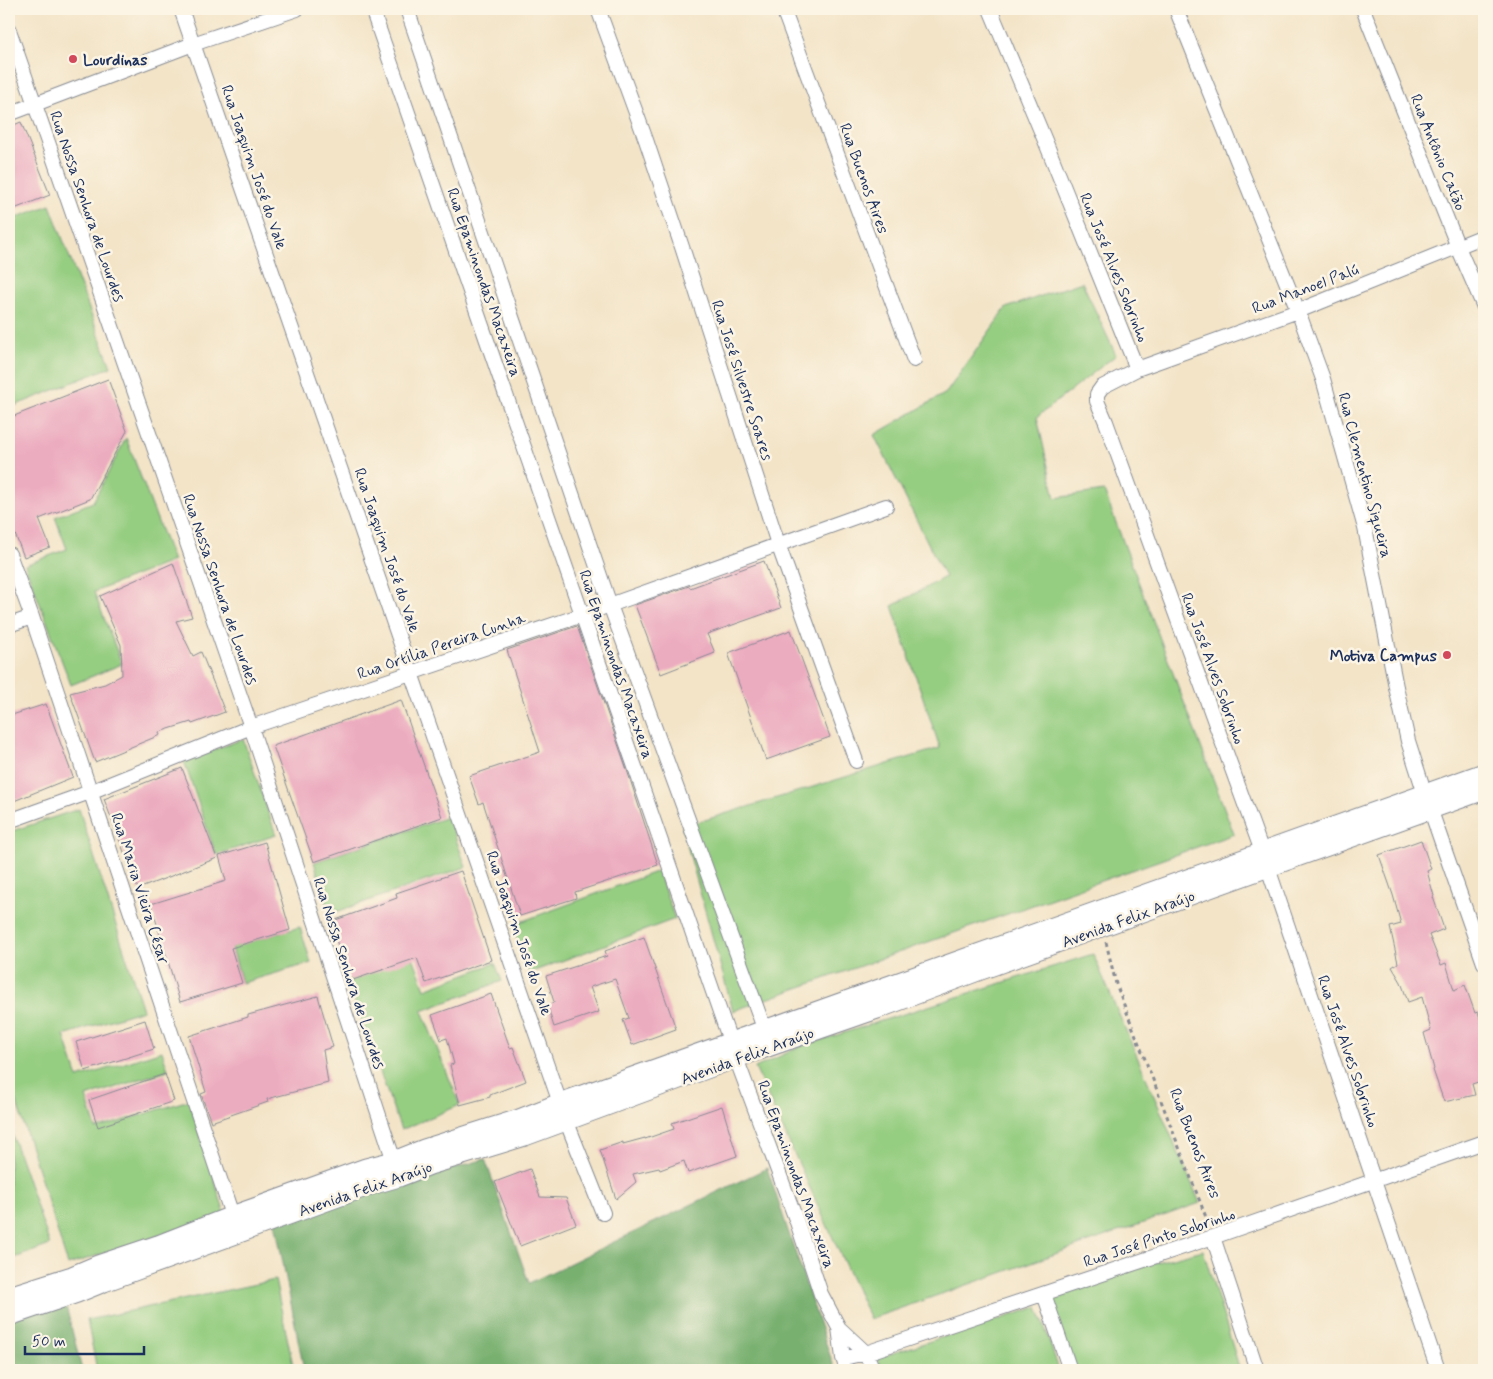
<svg xmlns="http://www.w3.org/2000/svg" width="1493" height="1379" font-family="Mynerve,sans-serif">
  <rect width="100%" height="100%" fill="#fcf5e5"/>
  <filter id="ink" filterUnits="userSpaceOnUse"><feTurbulence type="fractalNoise" baseFrequency=".02" numOctaves="2"/><feDisplacementMap in="SourceGraphic" scale="10" xChannelSelector="R" yChannelSelector="G"/><feConvolveMatrix kernelMatrix="1 2 1 2 8 2 1 2 1" color-interpolation-filters="sRGB"/></filter>
  <filter id="wash" filterUnits="userSpaceOnUse"><feTurbulence type="fractalNoise" baseFrequency=".0096" numOctaves="4" result="noise"/><feDisplacementMap in="SourceGraphic" scale="20" xChannelSelector="R" yChannelSelector="G"/><feGaussianBlur stdDeviation="1.12" result="paint"/><feColorMatrix in="noise" values="0 0 0 0 0 0 0 0 0 0 0 0 0 0 0 0 0 1.4 0 .05"/><feComposite in="paint" operator="in"/></filter>
  <g filter="url(#wash)">
    <rect width="100%" height="100%" fill="#f3e4c7"/>
    <path fill="#95cd81" stroke="#587e70" d="M50,205L111,367L9,408V220Z
      M1082,282L1116,355L1037,417L1055,498L1104,491L1234,834L733,1011L682,827L940,748L892,606L945,577L874,435L946,393L1006,308Z
      M126,438L173,561L94,592L122,664L71,685L25,565L67,549L55,517L93,502Z
      M243,739L276,835L216,855L184,761Z
      M79,809L143,1010L64,1035L78,1078L162,1051L168,1070L86,1097L96,1129L189,1100L225,1214L68,1265L9,1078V832Z
      M448,817L466,867L330,914L314,862Z
      M658,871L675,919L529,973L512,925Z
      M300,927L311,963L242,983L232,947Z
      M1093,954L1200,1203L870,1319L755,1068L799,1047Z
      M413,957L425,989L495,963L502,981L422,1011L460,1105L401,1130L347,981Z
      M9,1126L50,1245L9,1260Z
      M1203,1250L1240,1370H1072L1046,1302L1062,1287Z
      M275,1280L294,1370H97L87,1320Z
      M1038,1307L1059,1370H882L877,1358Z"/>
    <path fill="#78b06f" stroke="#4a7066" d="M485,1159L529,1283L767,1168L835,1370H304L275,1222Z
      M59,1278L82,1370H9V1295Z"/>
    <g id="blocks">
      <path fill="#ecacc0" d="M21,122L50,195L9,211V127Z
        M108,379L127,431L90,499L39,519L50,547L24,557L9,519V418Z
        M764,561L781,608L707,634L715,653L661,674L635,605L689,586L690,588Z
        M173,563L192,617L176,621L193,656L201,652L225,712L192,724L191,722L159,732L160,735L95,762L70,693L105,684L122,675L121,645L100,596Z
        M577,626L627,770L658,865L575,892L576,898L520,916L483,802L479,804L469,776L540,752L507,650Z
        M791,630L830,737L766,760L728,653Z
        M401,700L442,817L314,862L273,746Z
        M46,704L73,777L9,803V716Z
        M182,768L217,858L138,889L104,799Z
        M1421,840L1431,869L1427,871L1434,896L1433,897L1444,929L1429,935L1441,965L1446,963L1454,990L1465,985L1475,1013L1478,1012L1484,1031V1080L1472,1084L1475,1095L1444,1102L1433,1070L1434,1069L1424,1033L1431,1030L1422,997L1408,1002L1401,982L1392,967L1398,963L1390,927L1401,924L1393,895L1379,855Z
        M265,842L290,930L231,948L242,983L180,1002L151,904L226,881L219,856Z
        M461,871L491,960L426,983L417,958L350,981L330,922L397,898L396,893Z
        M644,937L676,1029L632,1045L623,1020L629,1018L615,979L590,987L599,1012L554,1027L547,1005L554,1002L546,976L607,956L605,951Z
        M491,994L510,1048L513,1047L526,1081L490,1095V1097L460,1105L450,1065L454,1064L447,1038L441,1040L432,1015Z
        M318,996L333,1047L323,1050L328,1083L267,1099L268,1102L211,1122L201,1094L206,1092L189,1036L248,1017V1015Z
        M145,1020L154,1049L85,1071L76,1042Z
        M165,1074L174,1101L98,1127L89,1100Z
        M722,1106L737,1156L688,1173L684,1161L660,1170L659,1168L633,1174L636,1182L616,1199L600,1150L623,1142V1144L645,1138V1139L674,1129L672,1123Z
        M530,1169L540,1197L566,1198L576,1224L520,1246L495,1182Z"/>
    </g>
  </g>
  <g filter="url(#ink)">
    <use href="#blocks" fill-opacity="0" stroke="#878a92" stroke-width="1"/>
    <g fill="none" stroke-linecap="round" stroke-linejoin="round">
      <g stroke="#878a92" stroke-width="16">
        <path id="minor" d="M181,9L560,1103
          M372,9L736,1058L797,1222L821,1294L839,1328L866,1353L873,1370
          M407,9L610,605L768,1039
          M598,9L646,140L682,247L778,544L856,761
          M783,9L914,360
          M990,9L1046,143L1137,369
          M1176,9L1298,311L1323,379L1365,528L1396,687L1408,741L1425,794L1484,963
          M1363,9L1458,247L1484,307
          M9,30L251,727L394,1161
          M9,114L193,44L297,9
          M9,554L32,617L235,1224
          M9,625L32,617
          M9,821L90,792L251,727L582,615L886,506
          M566,1120L603,1213
          M1213,1237L1257,1370
          M1044,1294L1070,1370
          M839,1328L843,1358L847,1370
          M843,1358L866,1353L1213,1237L1484,1142
          M1438,1370L1268,868L1106,422L1097,401V394L1102,387L1137,369L1298,311L1484,236"/>
      </g>
      <g stroke="#878a92" stroke-width="21">
        <path id="secondary" d="M9,1296L72,1276L98,1265L158,1245L232,1216L366,1168L394,1161L424,1149L519,1119L560,1103L1484,773
          M9,1316L77,1293L104,1282L371,1185L399,1177L430,1165L525,1136L736,1058L877,1009L978,971L1484,790"/>
      </g>
      <path stroke="#878a92" stroke-width="3" stroke-dasharray="4 4" stroke-linecap="butt" d="M1106,942L1116,984L1209,1225"/>
      <use href="#minor" stroke="#fff" stroke-width="14"/>
      <use href="#secondary" stroke="#fff" stroke-width="19"/>
    </g>
  </g>
  <g fill="#d1495b" stroke="#fcf5e5" stroke-width="2">
    <circle cx="73" cy="59" r="5"/>
    <circle cx="1447" cy="655" r="5"/>
  </g>
  <g text-anchor="middle" stroke-width="5" stroke-linejoin="round" paint-order="stroke">
    <g font-size="16" font-weight="bold" fill="#1b2f5e" stroke="#fcf5e5" text-anchor="start">
      <text x="83" y="65">Lourdinas</text>
      <text x="1437" y="661" text-anchor="end">Motiva Campus</text>
    </g>
    <g font-size="16" fill="#1b2f5e" stroke="#fcf5e5">
      <text transform="translate(1439 152) rotate(68)" y="6">Rua Antônio Catão</text>
      <text transform="translate(255 167) rotate(71)" y="6">Rua Joaquim José do Vale</text>
      <text transform="translate(865 178) rotate(70)" y="6">Rua Buenos Aires</text>
      <text transform="translate(88 206) rotate(71)" y="6">Rua Nossa Senhora de Lourdes</text>
      <text transform="translate(1115 267) rotate(68)" y="6">Rua José Alves Sobrinho</text>
      <text transform="translate(485 282) rotate(71)" y="6">Rua Epaminondas Macaxeira</text>
      <text transform="translate(1305 288) rotate(-21)" y="6">Rua Manoel Palú</text>
      <text transform="translate(743 380) rotate(72)" y="6">Rua José Silvestre Soares</text>
      <text transform="translate(1366 475) rotate(75)" y="6">Rua Clementino Siqueira</text>
      <text transform="translate(388 550) rotate(71)" y="6">Rua Joaquim José do Vale</text>
      <text transform="translate(221 589) rotate(71)" y="6">Rua Nossa Senhora de Lourdes</text>
      <text transform="translate(441 645) rotate(-19)" y="6">Rua Ortília Pereira Cunha</text>
      <text transform="translate(617 664) rotate(71)" y="6">Rua Epaminondas Macaxeira</text>
      <text transform="translate(1214 668) rotate(70)" y="6">Rua José Alves Sobrinho</text>
      <text transform="translate(141 888) rotate(72)" y="6">Rua Maria Vieira César</text>
      <text transform="translate(1128 918) rotate(-20)" y="6">Avenida Felix Araújo</text>
      <text transform="translate(520 933) rotate(71)" y="6">Rua Joaquim José do Vale</text>
      <text transform="translate(350 973) rotate(72)" y="6">Rua Nossa Senhora de Lourdes</text>
      <text transform="translate(1349 1051) rotate(71)" y="6">Rua José Alves Sobrinho</text>
      <text transform="translate(747 1055) rotate(-20)" y="6">Avenida Felix Araújo</text>
      <text transform="translate(1196 1143) rotate(69)" y="6">Rua Buenos Aires</text>
      <text transform="translate(797 1174) rotate(70)" y="6">Rua Epaminondas Macaxeira</text>
      <text transform="translate(365 1188) rotate(-19)" y="6">Avenida Felix Araújo</text>
      <text transform="translate(1159 1237) rotate(-18)" y="6">Rua José Pinto Sobrinho</text>
    </g>
  </g>
  <rect width="1493" height="1379" fill="none" stroke="#fcf5e5" stroke-width="30"/>
  <path d="M25 1346v8h119v-8" fill="none" stroke="#1b2f5e" stroke-width="2.5"/>
  <text x="32" y="1346" font-size="15" fill="#1b2f5e" stroke="#fcf5e5" stroke-width="4" paint-order="stroke">50 m</text>
</svg>
